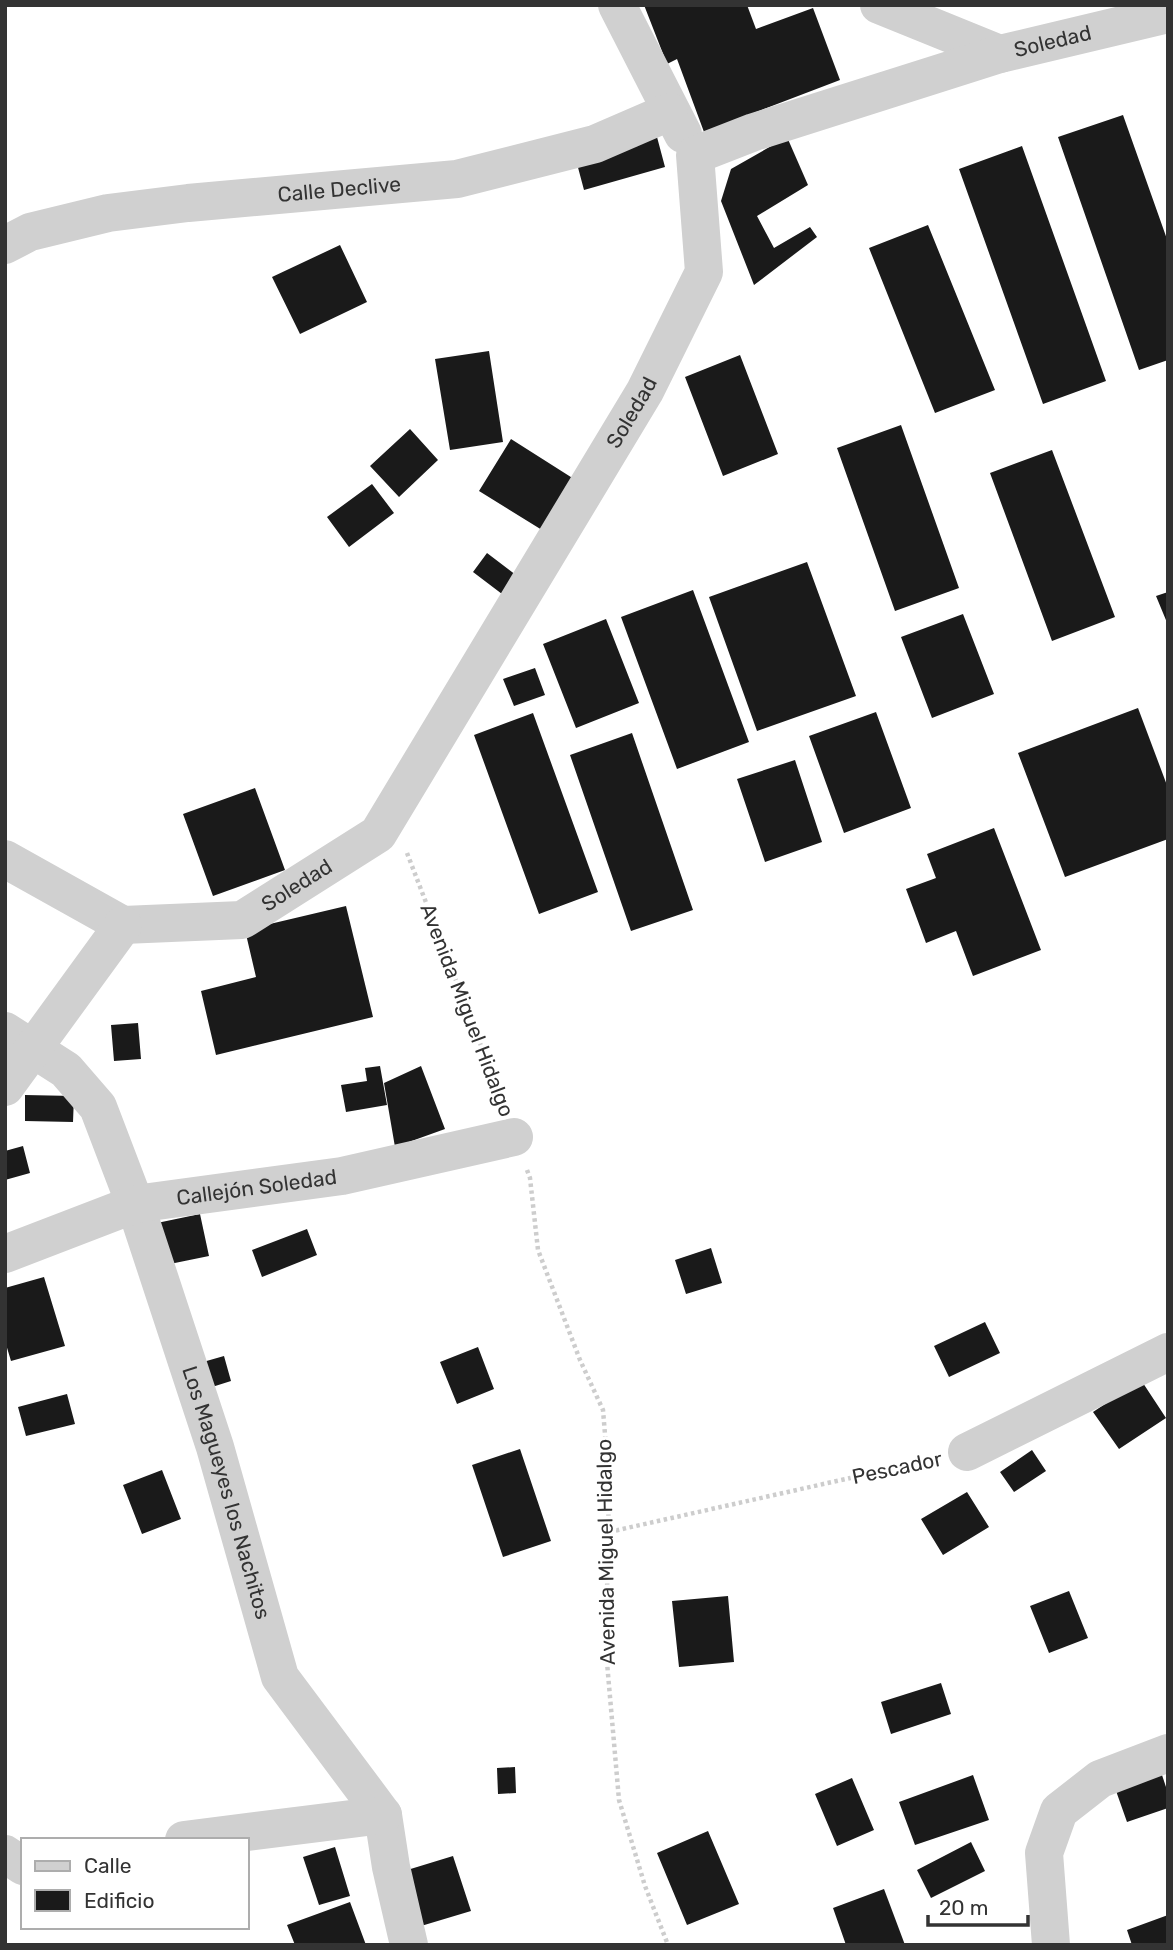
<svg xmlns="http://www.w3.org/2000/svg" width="1173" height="1950" font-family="Rubik,sans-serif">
  <rect width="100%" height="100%" fill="#fff"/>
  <path fill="#1a1a1a" d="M644,5H747L756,29L813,8L840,80L704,132L677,59L667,64Z
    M1123,115L1168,242V360L1139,370L1058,137Z
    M657,137L665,167L584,190L576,160Z
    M787,137L808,185L757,216L774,248L810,227L817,237L754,285L721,201L731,169Z
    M1022,146L1106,381L1043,404L959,169Z
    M928,225L995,390L935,413L869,248Z
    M340,245L367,302L300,334L272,277Z
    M489,351L503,442L450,450L435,359Z
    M740,355L778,454L723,476L685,377Z
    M901,425L959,588L895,611L837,448Z
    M410,429L438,460L399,497L370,466Z
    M511,439L574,479L542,530L479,491Z
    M1052,450L1115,617L1052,641L990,473Z
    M372,484L394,513L349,547L327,517Z
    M487,553L516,575L502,594L473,572Z
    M807,562L856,696L757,731L709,597Z
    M693,590L749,742L677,769L621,617Z
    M1168,592V625L1156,596Z
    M963,614L994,694L932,718L901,637Z
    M606,619L639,703L576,728L543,644Z
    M535,668L545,695L514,706L503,679Z
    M1138,708L1168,788V839L1065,877L1018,753Z
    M876,712L911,808L844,833L809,736Z
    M533,713L598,892L539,914L474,735Z
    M632,733L693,910L631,931L570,755Z
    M795,760L822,842L765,862L737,779Z
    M255,788L285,870L213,896L183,814Z
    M994,828L1041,950L973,976L956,931L926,943L906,889L936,878L927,854Z
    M346,906L373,1017L216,1055L201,991L256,977L245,930Z
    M138,1023L141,1059L114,1061L111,1025Z
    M380,1066L387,1105L346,1112L341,1085L367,1081L365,1068Z
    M421,1066L445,1129L395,1147L384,1083Z
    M25,1095L74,1096L73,1122L25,1121Z
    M23,1146L30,1173L5,1180V1151Z
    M200,1214L209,1256L165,1265L157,1223Z
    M307,1229L317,1255L262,1277L252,1250Z
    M711,1248L722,1283L686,1294L675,1260Z
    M44,1277L65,1346L11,1361L5,1341V1288Z
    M985,1322L1000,1353L949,1377L934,1346Z
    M478,1347L494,1389L457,1404L440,1362Z
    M224,1356L231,1381L212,1387L203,1362Z
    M1141,1380L1166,1418L1119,1449L1093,1412Z
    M67,1394L75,1424L26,1436L18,1407Z
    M520,1449L551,1541L503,1557L472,1465Z
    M1032,1450L1046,1471L1014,1492L1000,1472Z
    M162,1470L181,1519L142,1534L123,1485Z
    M967,1492L989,1527L943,1555L921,1519Z
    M1069,1591L1088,1638L1049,1653L1030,1606Z
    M728,1596L734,1662L679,1667L672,1601Z
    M941,1683L951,1714L891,1734L881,1702Z
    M515,1767L516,1793L498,1794L497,1768Z
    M1161,1772L1168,1793V1808L1127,1822L1115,1788Z
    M973,1775L989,1820L915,1845L899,1802Z
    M852,1778L874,1830L837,1846L815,1794Z
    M708,1831L739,1904L687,1925L657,1853Z
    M971,1842L985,1871L931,1898L917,1870Z
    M335,1847L350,1896L319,1905L303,1857Z
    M453,1856L471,1911L421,1926L404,1871Z
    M884,1889L905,1945H846L833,1908Z
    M350,1902L366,1945H295L287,1925Z
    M1168,1915V1945H1132L1127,1930Z"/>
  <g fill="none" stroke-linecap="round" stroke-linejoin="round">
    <path stroke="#cdcdcd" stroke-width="4.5" stroke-dasharray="3.5 3.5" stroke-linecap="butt" d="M407,853L503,1103
      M527,1170L530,1178L538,1250L580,1360L603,1410L609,1483L606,1651L619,1800L645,1886L668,1945
      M609,1532L935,1459"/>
    <g stroke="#d0d0d0" stroke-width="38">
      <path d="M617,5L683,134"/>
      <path d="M879,5L1000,54"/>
      <path id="s1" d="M5,245L30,232L108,213L188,203L457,179L595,144L669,112"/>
      <path d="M5,859L123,925"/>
      <path id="s2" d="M123,925L242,920L378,834L645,391L704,272L695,155L754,132L1000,54L1168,14"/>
      <path id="s3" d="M5,1031L66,1070L98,1107L135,1204L215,1447L280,1677L383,1815L391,1867L409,1945"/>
      <path d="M5,1087L123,925"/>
      <path id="s4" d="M5,1254L135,1204L342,1176L514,1137"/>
      <path d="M967,1452L1168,1352"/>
      <path d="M184,1840L383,1815"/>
      <path d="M5,1854L23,1866"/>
      <path d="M1051,1945L1044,1853L1059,1811L1100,1779L1168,1753"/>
    </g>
  </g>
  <g text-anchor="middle" stroke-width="7" stroke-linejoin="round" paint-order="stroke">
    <g font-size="21" fill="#333" stroke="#fff">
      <text dy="7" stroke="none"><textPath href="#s2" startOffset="1423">Soledad</textPath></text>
      <text dy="7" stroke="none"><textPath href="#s1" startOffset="341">Calle Declive</textPath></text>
      <text dy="7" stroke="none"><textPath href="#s2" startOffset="772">Soledad</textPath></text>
      <text dy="7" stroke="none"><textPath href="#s2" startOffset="184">Soledad</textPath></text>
      <text transform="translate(467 1010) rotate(69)" y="7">Avenida Miguel Hidalgo</text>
      <text dy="7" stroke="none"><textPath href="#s4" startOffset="262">Callejón Soledad</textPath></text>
      <text transform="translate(897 1468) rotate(-12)" y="7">Pescador</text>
      <text dy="7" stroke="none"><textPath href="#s3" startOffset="528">Los Magueyes los Nachitos</textPath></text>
      <text transform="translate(606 1552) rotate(-91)" y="7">Avenida Miguel Hidalgo</text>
    </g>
  </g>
  <rect width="1173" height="1950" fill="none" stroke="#333333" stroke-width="14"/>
  <rect x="21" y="1838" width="228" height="91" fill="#ffffff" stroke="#adadad" stroke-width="2"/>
  <rect x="35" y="1861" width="35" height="10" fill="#d0d0d0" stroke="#adadad" stroke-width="2"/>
  <text x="84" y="1873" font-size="21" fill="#333333">Calle</text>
  <rect x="35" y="1890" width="35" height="21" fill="#1a1a1a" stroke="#adadad" stroke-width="2"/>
  <text x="84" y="1908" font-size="21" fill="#333333">Edificio</text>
  <path d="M928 1915v10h100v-10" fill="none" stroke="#333333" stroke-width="3.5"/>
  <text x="939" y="1915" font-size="21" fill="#333333" stroke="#ffffff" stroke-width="5" paint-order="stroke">20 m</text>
</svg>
